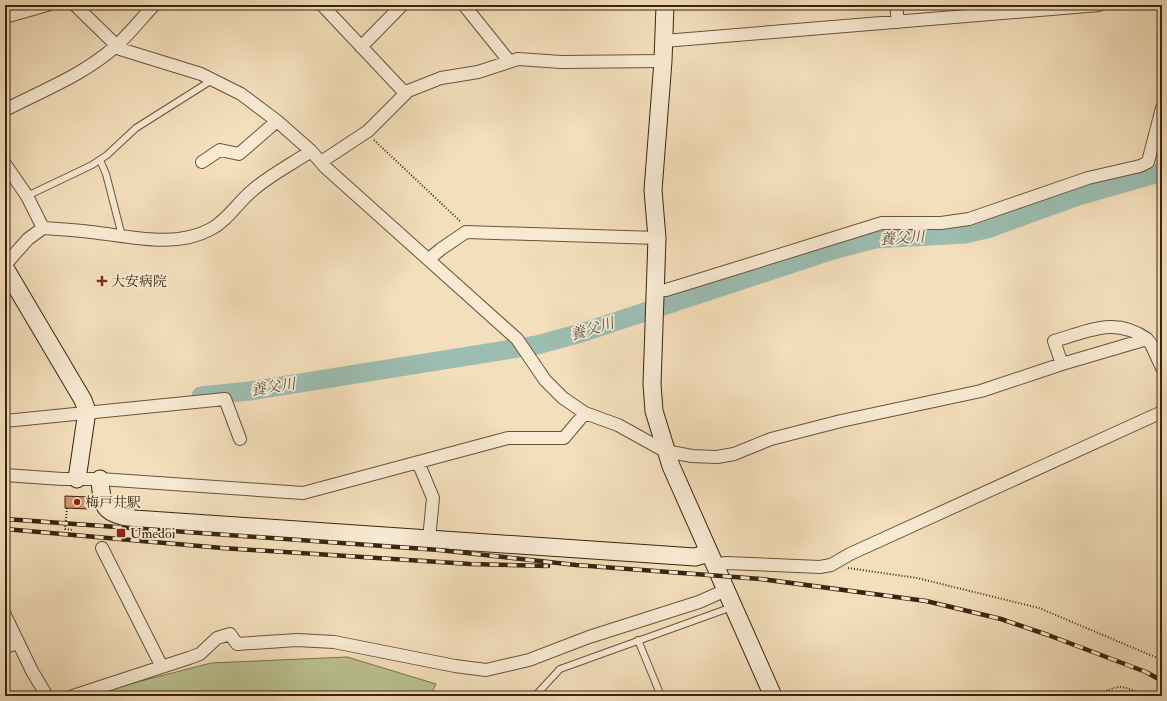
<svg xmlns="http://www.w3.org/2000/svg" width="1167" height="701" font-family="'IM FELL Double Pica','Noto Serif JP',serif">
  <rect width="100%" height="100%" fill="#f4dfbc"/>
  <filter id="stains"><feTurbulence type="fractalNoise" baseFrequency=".005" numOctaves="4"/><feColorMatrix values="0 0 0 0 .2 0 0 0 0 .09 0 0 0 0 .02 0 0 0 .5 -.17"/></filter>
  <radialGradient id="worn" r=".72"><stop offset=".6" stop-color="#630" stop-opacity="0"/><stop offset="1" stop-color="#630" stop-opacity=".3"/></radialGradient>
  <path fill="#bbc291" stroke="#7a7450" d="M347,657L436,684L430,696H83L211,663Z"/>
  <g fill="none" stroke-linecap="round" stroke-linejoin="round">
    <path stroke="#9cbdb1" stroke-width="19" d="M201,396L250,391L537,345L581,333L833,250L875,239L965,234L987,229L1078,196L1162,172"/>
  </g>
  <path fill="#d3926b" stroke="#39250e" d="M65,496L89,497V509L65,508Z"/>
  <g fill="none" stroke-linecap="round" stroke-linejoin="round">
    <g stroke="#68543a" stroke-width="8">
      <path id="lane" d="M100,160L106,174L122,236
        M27,196L92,165L107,155L136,128L212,80
        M638,640L661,696
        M535,696L560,669L732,607"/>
    </g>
    <g stroke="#68543a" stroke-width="14">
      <path id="street" d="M75,5L120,49L201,74L241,94L277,121L311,151L325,167L517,339L545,380L563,398L585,413L618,425L665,451L692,456L717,457L734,454L771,439L841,421L981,391L1062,364L1147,339L1151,344L1162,368
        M322,5L405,93
        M464,5L509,61
        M896,5L898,22
        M5,17L47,5
        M664,41L1099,5
        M361,47L402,5
        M5,110C43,90 84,75 117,45C130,33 142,18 154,5
        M202,162L220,150L239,154L277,121
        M321,162L368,131L408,91L441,78L478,72L518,59L561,62L663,61
        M5,164L27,196L43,228
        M429,259L441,249L466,232L657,238
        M5,265L28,239L43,228C59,229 75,230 91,232C129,236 175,249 211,229C228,220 238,202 253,190C270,175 292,164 311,151
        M654,291L666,290L705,278L882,223H941L969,219L1088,178L1140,166L1148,162L1162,108
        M1062,364L1054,341C1089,331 1115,316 1147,339
        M5,421L225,399L240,439
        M418,462L433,498L429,539
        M5,475L62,479H100L303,493L508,438H564L585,413
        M102,548L162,667
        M715,565L726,563L820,567L831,565L850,554L1162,412
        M5,615L32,671L47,696
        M5,647L18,643
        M73,696L189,658L200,654L217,638L230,634L237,644L297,640L334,642L455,666L486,670L529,660L589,637L699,602L726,590"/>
    </g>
    <g stroke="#39250e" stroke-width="19">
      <path id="secondary" d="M665,5L663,61L653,190L657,238L652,384L654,411L671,466L773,696
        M5,268L83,400L87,411L77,479
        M100,479C102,511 105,512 134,519L695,557L709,553"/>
    </g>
    <path stroke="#39250e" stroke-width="2" stroke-dasharray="1 2" stroke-linecap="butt" d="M374,140L461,222
      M67,508L65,529L73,530
      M848,568L917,578L1039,608L1162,660
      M1095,696C1120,685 1119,683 1144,696"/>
    <use href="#lane" stroke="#f8ead3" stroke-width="6"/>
    <use href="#street" stroke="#f8ead3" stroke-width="12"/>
    <use href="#secondary" stroke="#f8ead3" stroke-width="17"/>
    <g stroke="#39250e" stroke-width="4.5">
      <path id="rail" d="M5,519L439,550L576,565L761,579L926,601L1001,619L1048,635L1146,672L1162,681
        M5,529L222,548L470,564L548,566"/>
    </g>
    <use href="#rail" stroke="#f8ead3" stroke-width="3" stroke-dasharray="9" stroke-linecap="butt"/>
  </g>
  <g fill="#8f2418" stroke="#f8ead3" stroke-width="1.5">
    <path d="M100 275h4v4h4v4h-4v4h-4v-4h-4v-4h4z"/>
    <circle cx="77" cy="502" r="4"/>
    <rect x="116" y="528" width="10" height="10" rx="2"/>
  </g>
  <g text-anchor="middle" stroke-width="3.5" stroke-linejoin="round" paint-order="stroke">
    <g font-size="14" fill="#39250e" stroke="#f8ead3" text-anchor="start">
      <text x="111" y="286">大安病院</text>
      <text x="85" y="507">梅戸井駅</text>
      <text x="130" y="538">Umedoi</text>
    </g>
    <g font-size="15" font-style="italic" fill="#57533f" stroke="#f8ead3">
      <text transform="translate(902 238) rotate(-4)" y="5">養父川</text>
      <text transform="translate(592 329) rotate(-17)" y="5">養父川</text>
      <text transform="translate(273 387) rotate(-9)" y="5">養父川</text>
    </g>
  </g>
  <rect width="1167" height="701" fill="none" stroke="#f4dfbc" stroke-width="20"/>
  <rect x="6" y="6" width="1155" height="689" fill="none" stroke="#39250e" stroke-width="2"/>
  <rect x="10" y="10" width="1147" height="681" fill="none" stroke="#39250e"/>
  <rect width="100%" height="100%" filter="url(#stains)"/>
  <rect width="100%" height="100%" fill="url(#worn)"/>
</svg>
